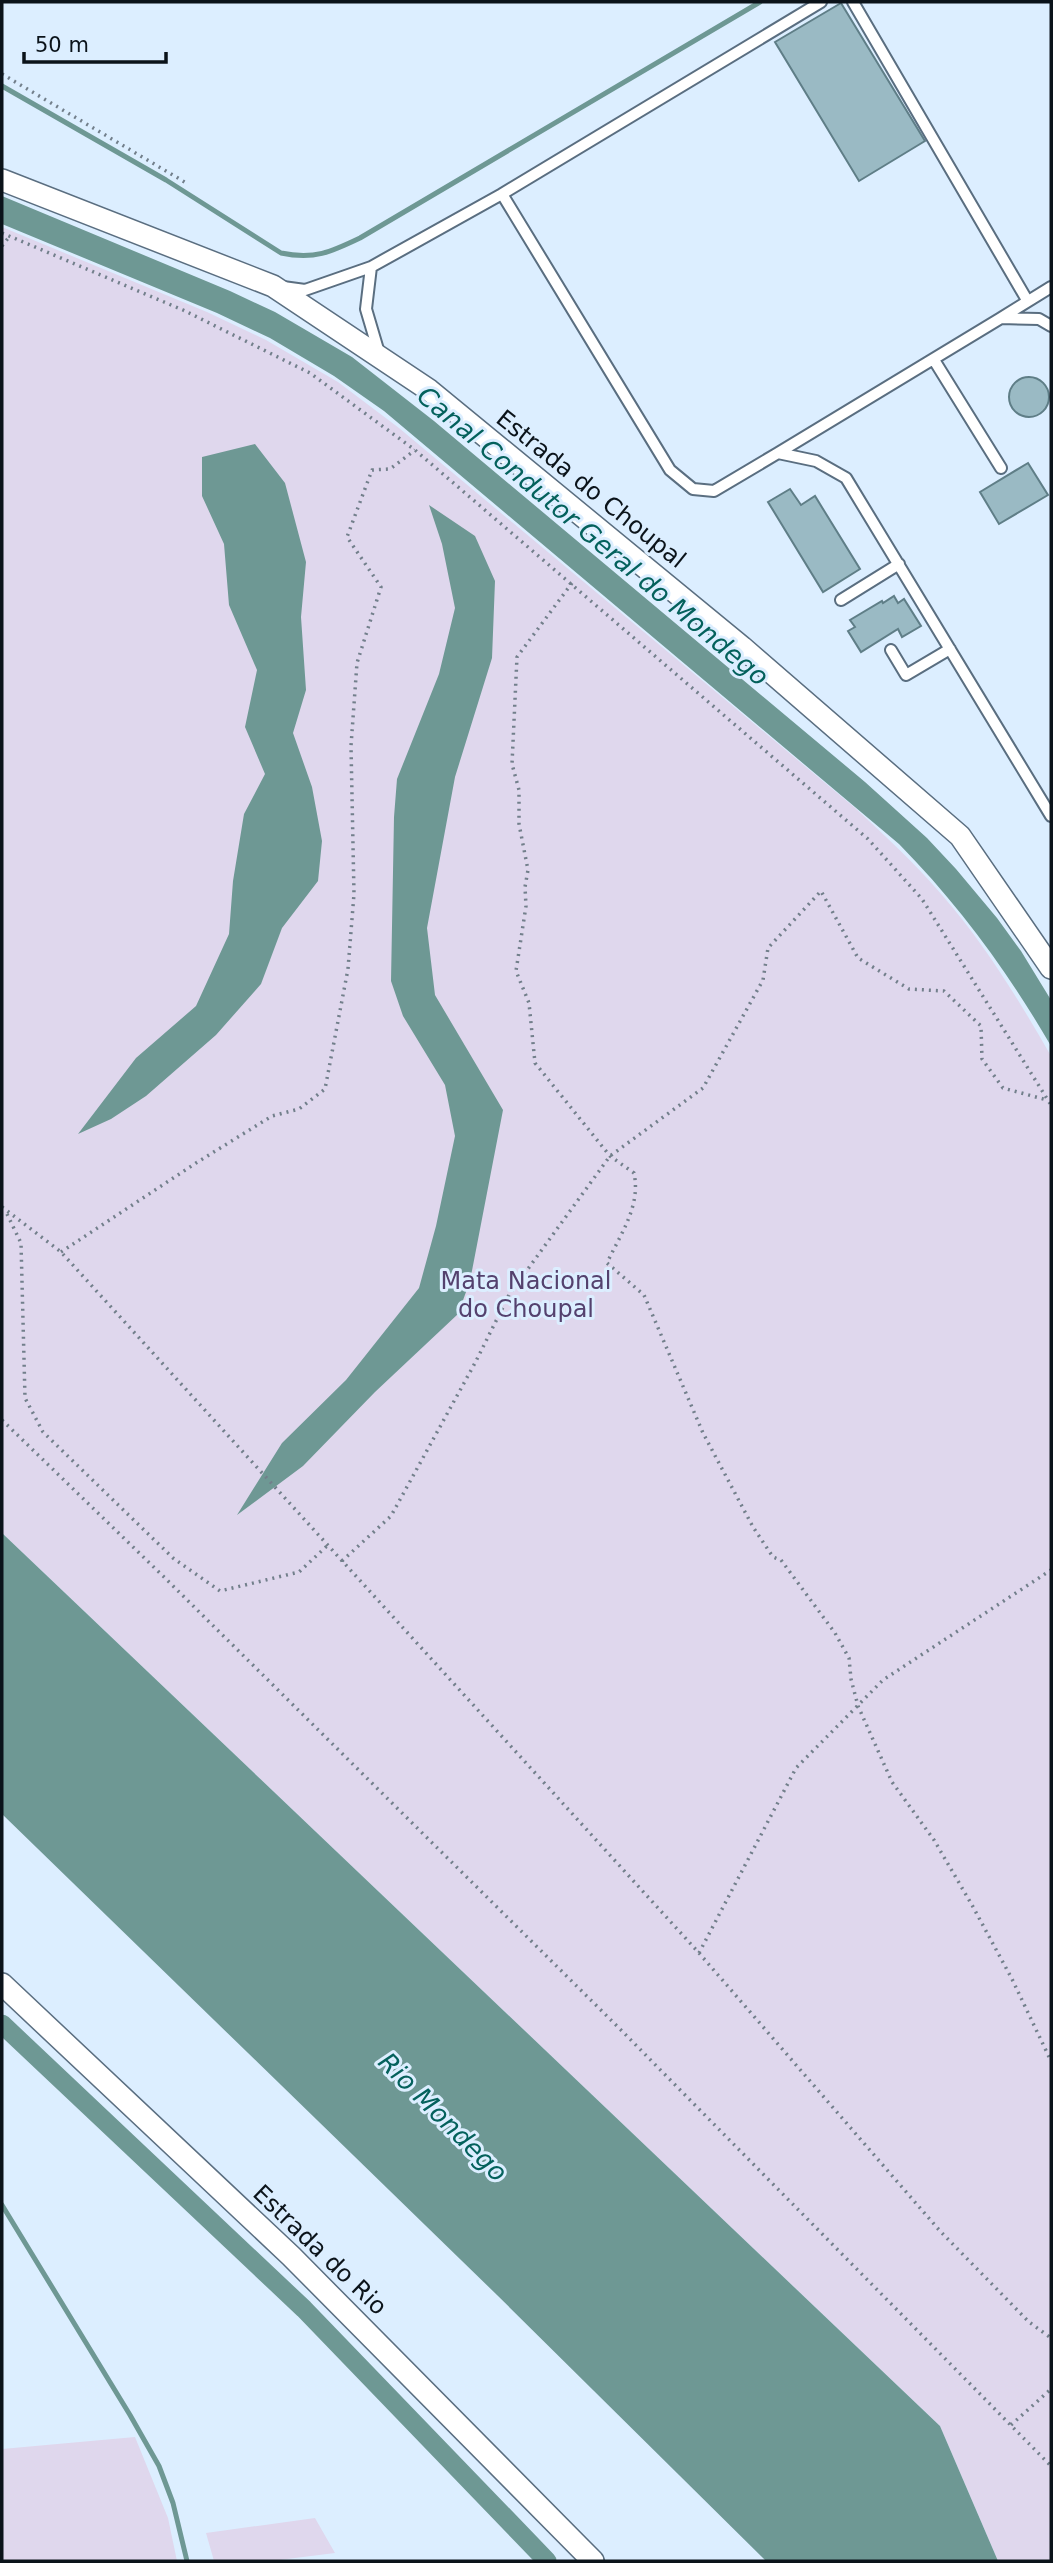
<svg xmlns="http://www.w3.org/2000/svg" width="1053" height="2563" font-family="'DejaVu Sans',sans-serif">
  <rect width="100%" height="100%" fill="#dceeff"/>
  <path fill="#dfd7ed" d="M2,227L207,312L266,340L338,382L399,428L854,807C884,835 915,863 942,895C984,943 1019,1000 1051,1056V2561H998L940,2426L2,1533Z
    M135,2437L168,2518L177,2561H2V2449Z
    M315,2518L335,2553L271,2561H214L206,2533Z"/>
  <path fill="#6e9894" d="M2,196L230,291L275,312L352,357L434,421L865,782L927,838L956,869L997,918L1021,951L1051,1000V1046C1008,972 959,905 899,844L384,411L334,376L270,338L217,313L2,224Z
    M255,444L285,483L306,562L301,617L306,690L293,733L312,787L322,841L318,881L282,928L261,984L216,1035L146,1096L111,1119L78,1134L136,1058L196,1006L229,934L233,881L244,814L265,774L245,727L257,670L229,605L224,544L202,496V457Z
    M429,505L475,536L495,581L492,658L455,777L427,928L435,995L503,1110L470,1281L458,1314L375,1392L303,1466L237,1515L282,1443L346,1380L419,1288L436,1226L455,1136L445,1085L403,1016L391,981L394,817L397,779L439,674L455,608L442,544Z
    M2,1533L940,2426L998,2561H766L497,2295L2,1814Z"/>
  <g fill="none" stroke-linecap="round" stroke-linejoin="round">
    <path stroke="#6e9894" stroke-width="5" d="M2,86L166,180L281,253C314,260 331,252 360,238L760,2
      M2,2205L130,2415L159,2466L173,2503L187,2561"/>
    <path stroke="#6e9894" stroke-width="19" d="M2,2024L304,2309L547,2561"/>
  </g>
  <path fill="#9abac4" stroke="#5f7e87" stroke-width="2" d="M841,3L925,141L859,181L775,42Z
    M1009 397a20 20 0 1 1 40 0a20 20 0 1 1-40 0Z
    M1028,463L1048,495L999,524L980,492Z
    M790,489L801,505L815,496L860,569L823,592L768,502Z
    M894,596L898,603L904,599L921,626L902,637L898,629L861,652L848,631L855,627L850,620L882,601L883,603Z"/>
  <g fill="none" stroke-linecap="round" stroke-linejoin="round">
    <g stroke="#5a6e80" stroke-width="14">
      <path id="service" d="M853,2L1027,300
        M502,194L670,470L693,489L714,491L778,453L816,461L846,478L1051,816
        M371,267L502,194L821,2
        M283,287L305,290L371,267L366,309L379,353
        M1001,318L1051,287
        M934,360L1001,468
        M778,453L1001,318L1039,319L1051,326
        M841,600L899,564
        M891,650L906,675L950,649"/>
    </g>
    <g stroke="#5a6e80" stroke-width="24">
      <path id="minor" d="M2,180L273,286L429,390L742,647L960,836L1051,968
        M2,1984L291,2256L593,2561"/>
    </g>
    <path stroke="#727f8b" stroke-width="3.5" stroke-dasharray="2 5" stroke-linecap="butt" d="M2,74L188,184
      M2,233L183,310L310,373L415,450L868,839L922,899L1051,1105
      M2,246L9,237
      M572,583L517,657L512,764L519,790V824L528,870L525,887L526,906L516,971L529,1003L535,1063L610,1156L634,1173C641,1206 621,1233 607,1263L644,1295L703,1433L753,1527L773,1557L781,1560L835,1633L849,1658L851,1679L858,1706L892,1782L934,1840L972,1905L1012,1979L1051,2061
      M2,1207L61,1252L699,1953L940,2231L1029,2322L1051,2338
      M7,1214L21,1243L25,1398L43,1432L173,1558L220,1591L299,1572L328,1545
      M61,1252L196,1163L272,1116L299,1109L325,1089L348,969L354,894L351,746L357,663L381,587L347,537L372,470L390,469L415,450
      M2,1420L163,1576L622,2031L1051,2466
      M342,1561L391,1516L475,1363L509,1295L610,1156L703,1088L763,980L768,948L821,891L858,958L909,989L944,991L981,1026L982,1059L1003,1088L1047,1100
      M699,1953L796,1768L883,1680L1051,1570
      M1011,2425L1051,2389"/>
    <use href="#service" stroke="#fff" stroke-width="10"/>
    <use href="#minor" stroke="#fff" stroke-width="21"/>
  </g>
  <g text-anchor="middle" stroke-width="6" stroke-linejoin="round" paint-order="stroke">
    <g font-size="24" fill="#0b131a" stroke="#dceeff">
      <text transform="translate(591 489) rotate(39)" y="8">Estrada do Choupal</text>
      <text transform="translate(320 2250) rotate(44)" y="8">Estrada do Rio</text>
    </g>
    <g font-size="24" fill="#54416e" stroke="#dceeff">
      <text x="526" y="1289">Mata Nacional<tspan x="526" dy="28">do Choupal</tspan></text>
    </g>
    <g font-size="26" font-style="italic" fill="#04615c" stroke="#dceeff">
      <text transform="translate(593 536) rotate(40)" y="9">Canal Condutor Geral do Mondego</text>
      <text transform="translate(443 2117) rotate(45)" y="9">Rio Mondego</text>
    </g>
  </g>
  <rect width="1053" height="2563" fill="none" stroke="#0b131a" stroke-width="7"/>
  <path d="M24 52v10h142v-10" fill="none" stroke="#0b131a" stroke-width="3.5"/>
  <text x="35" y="52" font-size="21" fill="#0b131a" stroke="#dceeff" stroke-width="5" paint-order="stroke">50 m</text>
</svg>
